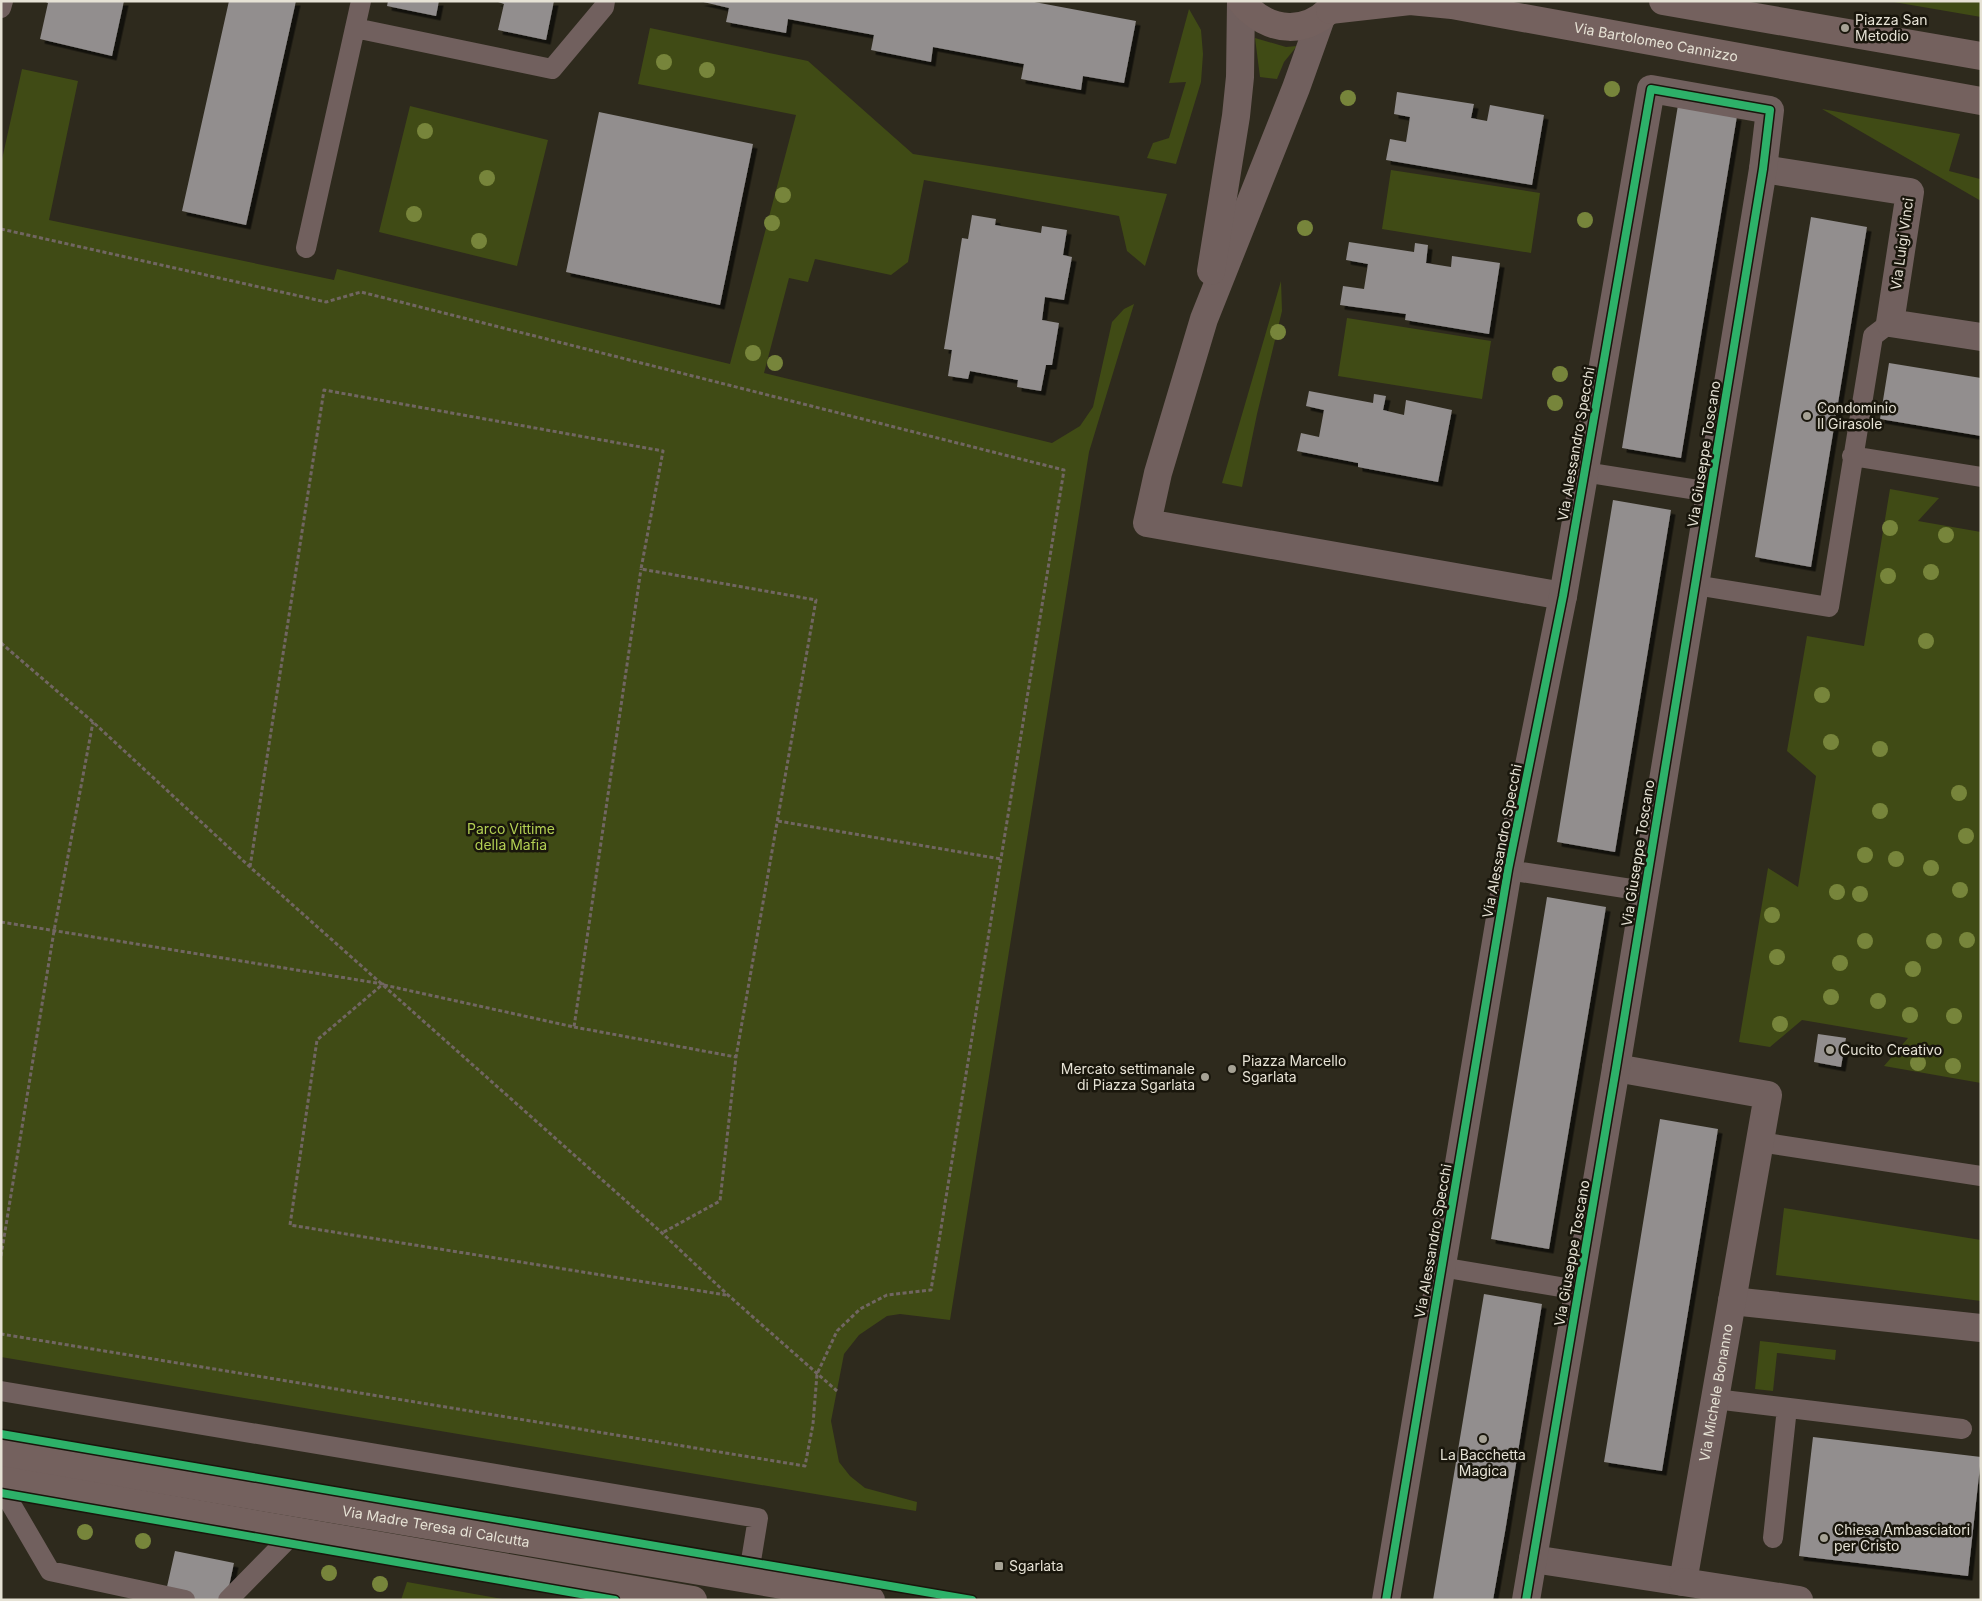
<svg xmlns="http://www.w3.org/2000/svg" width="1982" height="1601" font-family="Inter,sans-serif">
  <defs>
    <filter id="shadow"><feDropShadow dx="4.5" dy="4.5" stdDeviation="0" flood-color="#0009"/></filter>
  </defs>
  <rect width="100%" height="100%" fill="#2e2a1d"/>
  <path fill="#404b15" d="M1888,1H1981V17Z
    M1189,9L1201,30L1203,54L1201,82L1176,164L1147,158L1153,143L1169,138L1186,82L1169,83Z
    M650,28L808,61L913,154L1167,194L1145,266L1127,251L1119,216L924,180L908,262L891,275L815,259L808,282L789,278L764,373L1052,443L1080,426L1093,407L1112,322L1124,309L1134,304L1089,452L950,1320L900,1314L887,1316L859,1335L844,1354L831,1421L839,1462L850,1476L865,1488L917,1502L916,1511L1,1357V164L22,69L78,81L49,220L334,280L337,269L730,364L796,115L638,84Z
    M1255,38L1286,47L1297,46L1284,62L1277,79L1260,77Z
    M410,106L548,140L517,266L379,232Z
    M1822,109L1960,134L1949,171L1980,179L1981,201Z
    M1391,170L1540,193L1531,253L1382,229Z
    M1281,281L1282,311L1257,414L1242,487L1222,483Z
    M1347,318L1491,341L1482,399L1338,376Z
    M1890,489L1939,498L1918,521L1981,532V1083L1884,1066L1908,1038L1802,1020L1770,1047L1739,1042L1768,868L1798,887L1816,776L1787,751L1807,636L1864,646Z
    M1784,1208L1981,1240V1301L1776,1275Z
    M1760,1341L1836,1350L1835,1360L1777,1353L1773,1391L1755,1389Z
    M407,1582L508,1600H401Z"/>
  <path fill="#928e8e" filter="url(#shadow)" d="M44,1H124L112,56L40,39L48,3Z
    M229,1H296L246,225L182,211Z
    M388,1H439L436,16L387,6Z
    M495,1H554L546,40L498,30L504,4Z
    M699,1H1029L1136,21L1124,83L1083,76L1081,90L1021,79L1024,64L933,47L931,62L871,50L874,35L788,19L786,33L726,22L729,8Z
    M1397,92L1474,104L1471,118L1487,121L1490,105L1544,115L1532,185L1386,160L1390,139L1406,142L1410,117L1394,114Z
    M1678,105L1737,116L1681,458L1622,448Z
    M599,112L753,144L720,305L566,272Z
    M972,215L996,219L995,225L1041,233L1042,226L1067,230L1063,255L1072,257L1064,300L1045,297L1042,320L1059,323L1052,365H1046L1041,391L1017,387L1018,380L970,371L968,379L948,376L952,350L944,349L962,238L968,239Z
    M1811,217L1867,227L1811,567L1755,557Z
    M1349,242L1414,252L1415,243L1428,245L1426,263L1451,267L1452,256L1500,263L1489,334L1405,320L1406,314L1340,305L1343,286L1364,289L1368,264L1346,260Z
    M1889,363L1981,378V436L1880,419Z
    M1309,391L1373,403L1374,394L1386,396L1383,410L1404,415L1406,400L1452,410L1438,482L1358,467V463L1297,451L1301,433L1319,437L1324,410L1306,406Z
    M1613,500L1671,510L1615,852L1557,842Z
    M1547,897L1606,907L1549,1249L1491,1239Z
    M1818,1034L1846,1038L1841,1067L1814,1062Z
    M1660,1119L1718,1129L1662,1471L1604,1462Z
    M1484,1294L1542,1304L1505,1532L1493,1600H1433Z
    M1813,1437L1981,1457L1968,1576L1799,1556Z
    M175,1551L234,1563L226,1600H164Z"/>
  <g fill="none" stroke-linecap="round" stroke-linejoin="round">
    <path stroke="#716662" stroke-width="3" stroke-dasharray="4 2.5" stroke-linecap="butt" d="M1,229L326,302L361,292L1064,470L931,1290L887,1295L860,1309L837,1331L817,1374L813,1424L805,1466L1,1334
      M1,643L93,722L250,867L662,1233L728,1295L837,1391
      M778,821L1001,859
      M250,867L324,390L663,451L641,569L816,600L736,1057L720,1201L662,1233
      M1,922L383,984L317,1040L290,1225L726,1295
      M384,985L574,1027L641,569
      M574,1027L736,1057
      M1,1256L54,931L93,722"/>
    <path stroke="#71605e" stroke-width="20" d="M1,8L3,1
      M355,28L552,69L604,7L605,1
      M306,248L361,1
      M1852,456L1981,477
      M1584,472L1710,492
      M1695,585L1829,607L1873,336L1890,323
      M1508,870L1644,891
      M1760,1142L1981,1176
      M1441,1267L1578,1290
      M1,1391L758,1518L748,1579
      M1715,1399L1962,1429
      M1,1487L50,1571L185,1600
      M1773,1538L1787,1408
      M228,1600L296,1531"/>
    <g stroke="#71605e" stroke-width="28">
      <path d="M1321,18L1296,88L1204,319L1158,473L1147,523L1563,596"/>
      <path d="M1763,169L1910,192L1890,323L1981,337"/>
      <path d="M1211,271L1236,116L1240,77L1241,2"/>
      <path d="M1732,1301L1981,1328"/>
      <path id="s1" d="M1533,1559L1683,1582L1768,1095L1616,1068"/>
      <path d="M1683,1582L1799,1600"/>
      <path d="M1386,1600L1508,870L1563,596L1651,89L1770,110L1763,169L1616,1068L1526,1600"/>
    </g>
    <g stroke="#74615e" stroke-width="28">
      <path d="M1241,1C1268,34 1310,37 1337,1"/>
      <path d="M1663,1L1981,56"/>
      <path id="s2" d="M1330,10L1410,1L1452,5L1981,101"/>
      <path id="s3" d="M1,1453L871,1600"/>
      <path d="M1,1480L693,1600"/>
    </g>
    <g stroke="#19160c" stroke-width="11">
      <path id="cycleway" d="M1,1434L972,1600
        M1,1493L615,1600
        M1386,1600L1508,870L1563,596L1651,89L1770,110L1763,169L1616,1068L1526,1600"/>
    </g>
    <use href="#cycleway" stroke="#2db169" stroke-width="8"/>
  </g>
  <g fill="#77853b">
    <circle cx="664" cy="62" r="8"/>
    <circle cx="707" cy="70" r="8"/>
    <circle cx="1612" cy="89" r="8"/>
    <circle cx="1348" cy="98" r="8"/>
    <circle cx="425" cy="131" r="8"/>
    <circle cx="487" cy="178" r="8"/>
    <circle cx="783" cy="195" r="8"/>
    <circle cx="414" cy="214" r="8"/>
    <circle cx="1585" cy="220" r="8"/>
    <circle cx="772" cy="223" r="8"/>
    <circle cx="1305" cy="228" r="8"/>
    <circle cx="479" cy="241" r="8"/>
    <circle cx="1278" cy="332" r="8"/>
    <circle cx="753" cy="353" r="8"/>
    <circle cx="775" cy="363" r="8"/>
    <circle cx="1560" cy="374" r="8"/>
    <circle cx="1555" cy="403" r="8"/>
    <circle cx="1890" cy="528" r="8"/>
    <circle cx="1946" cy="535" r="8"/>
    <circle cx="1931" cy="572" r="8"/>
    <circle cx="1888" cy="576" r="8"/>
    <circle cx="1926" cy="641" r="8"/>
    <circle cx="1822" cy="695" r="8"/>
    <circle cx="1831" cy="742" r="8"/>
    <circle cx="1880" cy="749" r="8"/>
    <circle cx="1959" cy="793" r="8"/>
    <circle cx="1880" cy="811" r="8"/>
    <circle cx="1966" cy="836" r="8"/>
    <circle cx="1865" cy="855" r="8"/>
    <circle cx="1896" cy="859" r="8"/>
    <circle cx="1931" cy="868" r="8"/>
    <circle cx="1960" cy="890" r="8"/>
    <circle cx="1837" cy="892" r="8"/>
    <circle cx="1860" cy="894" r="8"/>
    <circle cx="1772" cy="915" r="8"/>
    <circle cx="1967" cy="940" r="8"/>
    <circle cx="1865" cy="941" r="8"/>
    <circle cx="1934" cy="941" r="8"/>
    <circle cx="1777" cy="957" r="8"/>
    <circle cx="1840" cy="963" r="8"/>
    <circle cx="1913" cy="969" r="8"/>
    <circle cx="1831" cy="997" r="8"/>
    <circle cx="1878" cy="1001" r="8"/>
    <circle cx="1910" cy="1015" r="8"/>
    <circle cx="1954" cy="1016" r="8"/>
    <circle cx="1780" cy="1024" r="8"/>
    <circle cx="1918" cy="1063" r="8"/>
    <circle cx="1953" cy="1066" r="8"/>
    <circle cx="85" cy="1532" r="8"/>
    <circle cx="143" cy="1541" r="8"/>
    <circle cx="329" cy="1573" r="8"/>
    <circle cx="380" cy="1584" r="8"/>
  </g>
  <g fill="#a6a295" stroke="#19160c" stroke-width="2">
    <circle cx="1845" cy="28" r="5"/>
    <circle cx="1807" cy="416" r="5"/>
    <circle cx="1830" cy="1050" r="5"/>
    <circle cx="1232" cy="1069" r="5"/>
    <circle cx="1205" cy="1077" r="5"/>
    <circle cx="1483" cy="1439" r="5"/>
    <circle cx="1824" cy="1538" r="5"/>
    <rect x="994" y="1561" width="10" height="10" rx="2.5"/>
  </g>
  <g text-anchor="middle" stroke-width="5" stroke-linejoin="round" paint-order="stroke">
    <g font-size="14" fill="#e6e2d5" stroke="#19160c" text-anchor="start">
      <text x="1855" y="25">Piazza San<tspan x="1855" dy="16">Metodio</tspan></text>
      <text x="1817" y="413">Condominio<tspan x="1817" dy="16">Il Girasole</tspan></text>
      <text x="1840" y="1055">Cucito Creativo</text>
      <text x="1242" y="1066">Piazza Marcello<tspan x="1242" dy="16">Sgarlata</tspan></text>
      <text x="1195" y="1074" text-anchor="end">Mercato settimanale<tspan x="1195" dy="16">di Piazza Sgarlata</tspan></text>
      <text x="1483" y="1460" text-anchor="middle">La Bacchetta<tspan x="1483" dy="16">Magica</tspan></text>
      <text x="1834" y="1535">Chiesa Ambasciatori<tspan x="1834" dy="16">per Cristo</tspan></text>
      <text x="1009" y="1571">Sgarlata</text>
    </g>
    <g font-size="14" fill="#e6e2d5" stroke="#19160c">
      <text dy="5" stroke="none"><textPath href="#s2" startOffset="330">Via Bartolomeo Cannizzo</textPath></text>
      <text transform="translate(1902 244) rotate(-82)" y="5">Via Luigi Vinci</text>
      <text transform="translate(1576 444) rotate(-80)" y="5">Via Alessandro Specchi</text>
      <text transform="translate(1704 454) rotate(-81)" y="5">Via Giuseppe Toscano</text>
      <text transform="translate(1502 841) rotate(-79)" y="5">Via Alessandro Specchi</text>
      <text transform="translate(1638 853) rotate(-81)" y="5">Via Giuseppe Toscano</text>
      <text transform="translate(1433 1241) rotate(-80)" y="5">Via Alessandro Specchi</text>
      <text transform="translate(1572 1253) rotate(-80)" y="5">Via Giuseppe Toscano</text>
      <text dy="5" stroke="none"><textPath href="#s1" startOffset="344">Via Michele Bonanno</textPath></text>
      <text dy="5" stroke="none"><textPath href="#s3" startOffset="441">Via Madre Teresa di Calcutta</textPath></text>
    </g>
    <g font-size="14" fill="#b3cf53" stroke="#19160c">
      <text x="511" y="834">Parco Vittime<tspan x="511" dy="16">della Mafia</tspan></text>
    </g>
  </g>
  <rect width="1982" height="1601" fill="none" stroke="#e6e2d5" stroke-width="5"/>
</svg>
